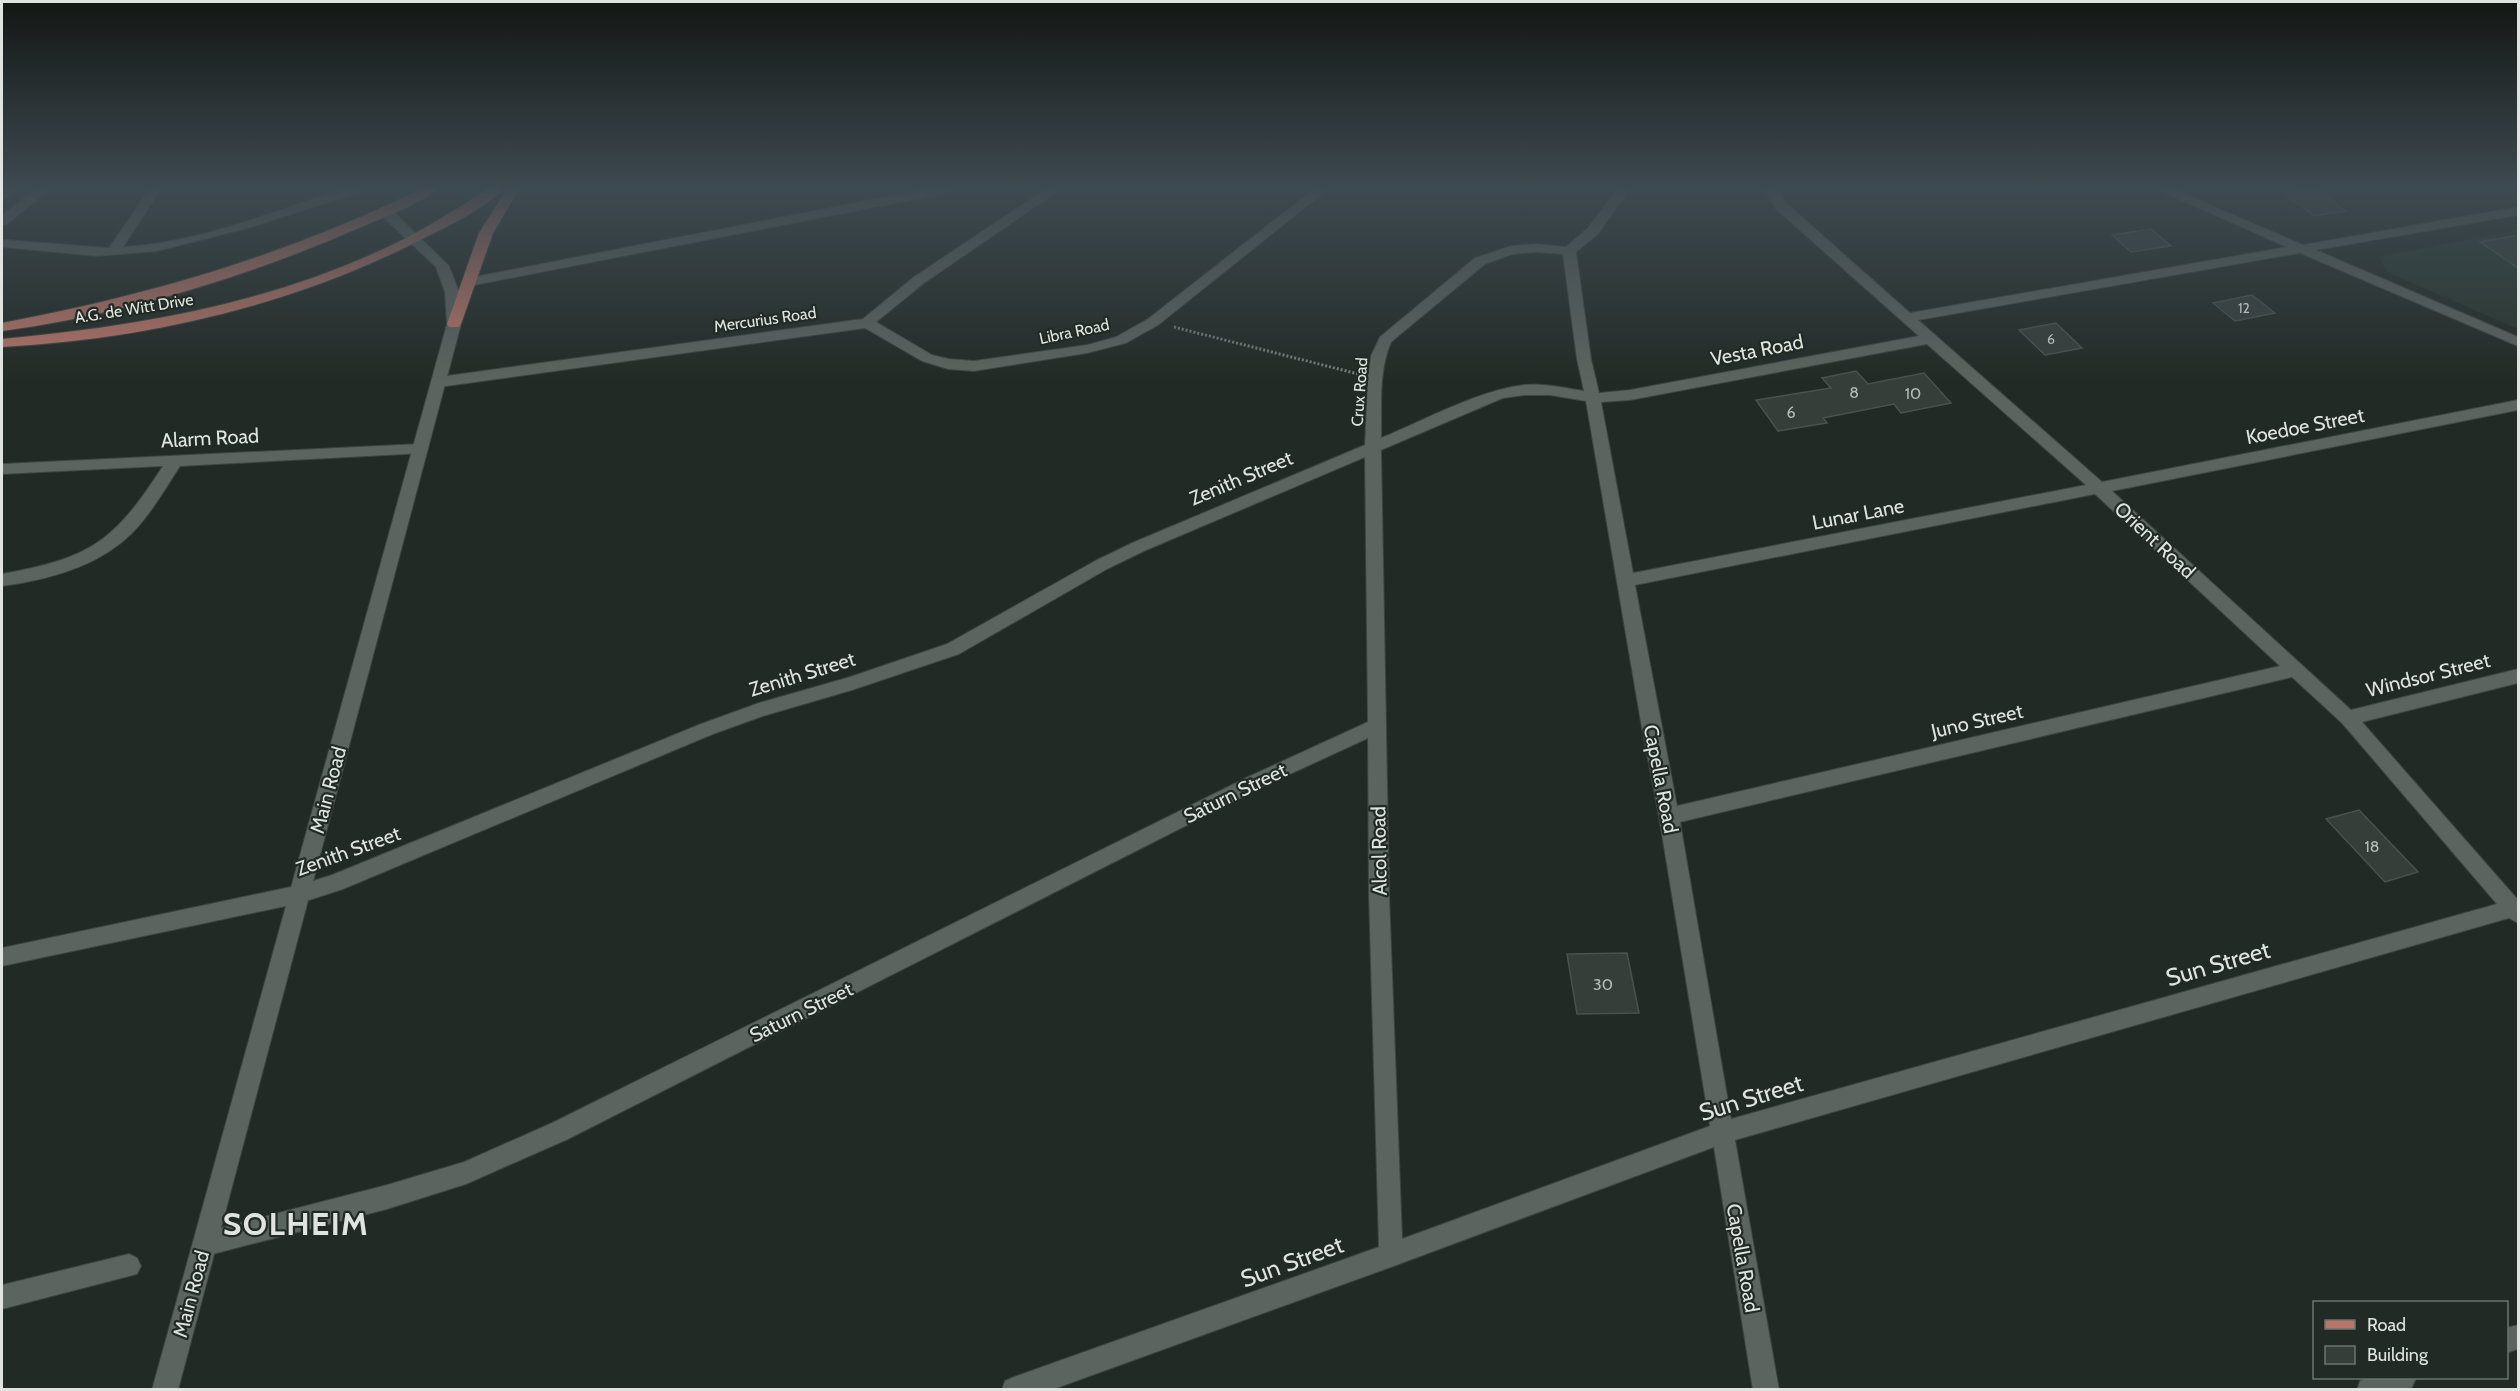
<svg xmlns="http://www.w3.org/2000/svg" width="2520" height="1391" font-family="Cabin,sans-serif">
  <rect width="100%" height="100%" fill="#222a25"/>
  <path fill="#28362e" d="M2518,230V329L2387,272L2379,257Z"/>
  <path fill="#363e3a" stroke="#49524d" stroke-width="1.5" d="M2308,189H2316L2346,211L2314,216L2284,193Z
    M2151,229L2171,246L2131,252L2112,235Z
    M2518,235V268L2480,242Z
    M2252,295L2275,313L2235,321L2213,303Z
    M2056,323L2082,348L2045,355L2019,330Z
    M1856,371L1868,384L1924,373L1951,403L1901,413L1894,404L1823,418L1827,423L1778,431L1756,400L1831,388L1822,378Z
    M2359,810L2418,872L2385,882L2326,819Z
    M1627,953L1639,1013L1577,1014L1567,954Z"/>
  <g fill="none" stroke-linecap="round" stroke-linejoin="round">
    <g stroke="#3e4441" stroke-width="2">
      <path id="street" d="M4,189H18L2,201V191Z
        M36,189H50L7,224L2,225V215Z
        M149,189H161L123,247C198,243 272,212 343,189H363L361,192L248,228L157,251L97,256L2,247V241L5,240L109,248Z
        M927,189H954L948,193L469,286L462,282L469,278Z
        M1046,189H1061L924,283L876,322L932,355L949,359L974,361L1087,345L1116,337L1148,319L1314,189H1328L1158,325L1126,343L1087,353L974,371L948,369L922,361L865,328L439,387L432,382L439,377L863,319L914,277Z
        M1617,189H1630L1598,234L1576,252L1591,359L1599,393L1630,390L1919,336L1776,209L1764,189H1776L1786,203L1910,313L2287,247L2156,189H2173L2303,245L2518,207V215L2316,250L2518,337V346L2300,253L1918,320L2102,482L2518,400V410L2112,491L2351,710L2518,669V683L2362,722L2518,900V923L2509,918L1735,1140L1779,1390H1753L1714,1147L1391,1267L1051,1390H1002L1005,1381L1014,1377L1379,1247L1369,894L1368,738L1262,787L568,1139L466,1184L387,1209L205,1256L197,1252L193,1244L197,1236L205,1232L387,1185L464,1162L552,1123L1248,777L1368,722L1365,457L1144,551L1107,569L959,654L852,690L763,716L713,734L343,889L300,903L2,966V948L300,885L332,875L701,724L759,703L850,677L947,644L1095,561L1132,543L1365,445L1368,378L1371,356L1380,337L1475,258L1511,246L1536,244L1566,247L1588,228ZM1536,252L1563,254L1577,359L1584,391C1564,388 1544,383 1524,385C1479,390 1423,421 1381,438C1382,406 1378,372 1391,342L1485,264L1513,254ZM1927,344L2086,485L1633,573L1601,402L1630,400ZM1525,395H1550L1586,401L1642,728L1659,816L1710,1126L1402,1239L1389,894L1381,450L1503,398ZM2095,494L2280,666L1677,806L1635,585ZM2292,677L2342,723L2497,904L1731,1119L1680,822Z
        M420,444L428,449L425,453L180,466C165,489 151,514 132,533C98,567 47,580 2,586V574C91,558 114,542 163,466L2,474V464Z
        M129,1254L137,1258L141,1266L137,1274L2,1309V1285Z
        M2518,1325V1349L2506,1353V1328Z
        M2369,1378H2416L2412,1387L2406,1390H2357L2360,1381Z"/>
    </g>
    <g stroke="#3e4441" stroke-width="2">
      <path id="secondary" d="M386,208L391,209L449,266L459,292L461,324L178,1390H152L447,324L445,292L436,267L381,215L380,212L381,209Z"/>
    </g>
    <g stroke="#3e4441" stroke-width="2">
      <path id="primary" d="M421,189H437C426,201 385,217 368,224C253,275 127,314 2,331V323C149,295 285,256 421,189Z
        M488,189H503C488,206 447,227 426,237C296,305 148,339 2,347V339C131,327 258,306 377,252C416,235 452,212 488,189Z
        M507,189H519L493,233L461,324L459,327H449L447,324L479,233Z"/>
    </g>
    <path stroke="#797f7b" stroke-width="3" stroke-dasharray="2 2" stroke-linecap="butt" d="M1174,327L1358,374"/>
    <use href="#street" fill="#5c645f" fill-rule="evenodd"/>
    <use href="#secondary" fill="#5c645f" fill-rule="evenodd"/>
    <use href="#primary" fill="#b87467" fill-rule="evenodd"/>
  </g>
  <linearGradient id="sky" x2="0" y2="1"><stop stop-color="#131714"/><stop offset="0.49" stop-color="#3e4a51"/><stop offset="1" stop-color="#3e4a51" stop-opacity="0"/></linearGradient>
  <rect width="2520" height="384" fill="url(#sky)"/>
  <g text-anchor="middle" stroke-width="4.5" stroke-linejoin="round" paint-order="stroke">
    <g font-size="14" fill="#b5bab7">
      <text x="2244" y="313">12</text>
      <text x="2051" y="344">6</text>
    </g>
    <g font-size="16" fill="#dfe4e1" stroke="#222a25">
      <text transform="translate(134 308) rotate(-9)" y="6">A.G. de Witt Drive</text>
      <text transform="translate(765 319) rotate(-8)" y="6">Mercurius Road</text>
      <text transform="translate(1074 331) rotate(-12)" y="6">Libra Road</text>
      <text transform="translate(1359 392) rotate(-86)" y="6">Crux Road</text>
    </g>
    <g font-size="16" fill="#b5bab7">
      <text x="1854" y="398">8</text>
      <text x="1913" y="399">10</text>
      <text x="1791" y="418">6</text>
      <text x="2372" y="852">18</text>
      <text x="1603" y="990">30</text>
    </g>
    <g font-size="20" fill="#dfe4e1" stroke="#222a25">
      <text transform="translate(1757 350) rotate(-11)" y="7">Vesta Road</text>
      <text transform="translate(2305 426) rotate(-11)" y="7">Koedoe Street</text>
      <text transform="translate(210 438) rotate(-3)" y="7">Alarm Road</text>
      <text transform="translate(1241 478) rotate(-23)" y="7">Zenith Street</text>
      <text transform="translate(1858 514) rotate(-11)" y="7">Lunar Lane</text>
      <text transform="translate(2155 540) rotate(43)" y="7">Orient Road</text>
      <text transform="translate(802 674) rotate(-17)" y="7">Zenith Street</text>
      <text transform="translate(2428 675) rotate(-14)" y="7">Windsor Street</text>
      <text transform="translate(1977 721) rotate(-13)" y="7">Juno Street</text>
      <text transform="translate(1661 779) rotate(79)" y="7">Capella Road</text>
      <text transform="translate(328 790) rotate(-75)" y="7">Main Road</text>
      <text transform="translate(1235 793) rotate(-26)" y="7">Saturn Street</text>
      <text transform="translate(348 851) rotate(-20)" y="7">Zenith Street</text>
      <text transform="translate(1379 851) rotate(-91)" y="7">Alcol Road</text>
      <text transform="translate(801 1012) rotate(-26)" y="7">Saturn Street</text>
      <text transform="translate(1743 1258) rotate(80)" y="7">Capella Road</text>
      <text transform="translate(191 1294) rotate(-75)" y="7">Main Road</text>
    </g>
    <g font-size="24" fill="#dfe4e1" stroke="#222a25">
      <text transform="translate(2218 964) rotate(-16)" y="8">Sun Street</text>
      <text transform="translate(1751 1098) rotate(-17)" y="8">Sun Street</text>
      <text transform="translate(1292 1262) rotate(-20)" y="8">Sun Street</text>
    </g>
    <g font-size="32" font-weight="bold" letter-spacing="1.5" fill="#dfe4e1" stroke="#222a25">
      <text x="296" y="1235">SOLHEIM</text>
    </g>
  </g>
  <rect width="2520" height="1391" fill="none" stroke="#dfe4e1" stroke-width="6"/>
  <rect x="2313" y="1301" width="195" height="78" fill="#222a25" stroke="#6e7470" stroke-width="1.5"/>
  <rect x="2325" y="1320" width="30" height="9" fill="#b87467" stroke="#6e7470" stroke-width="1.5"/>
  <text x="2367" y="1331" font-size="18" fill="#dfe4e1">Road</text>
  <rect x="2325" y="1346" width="30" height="18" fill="#363e3a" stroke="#6e7470" stroke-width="1.5"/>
  <text x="2367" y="1361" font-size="18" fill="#dfe4e1">Building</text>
</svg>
